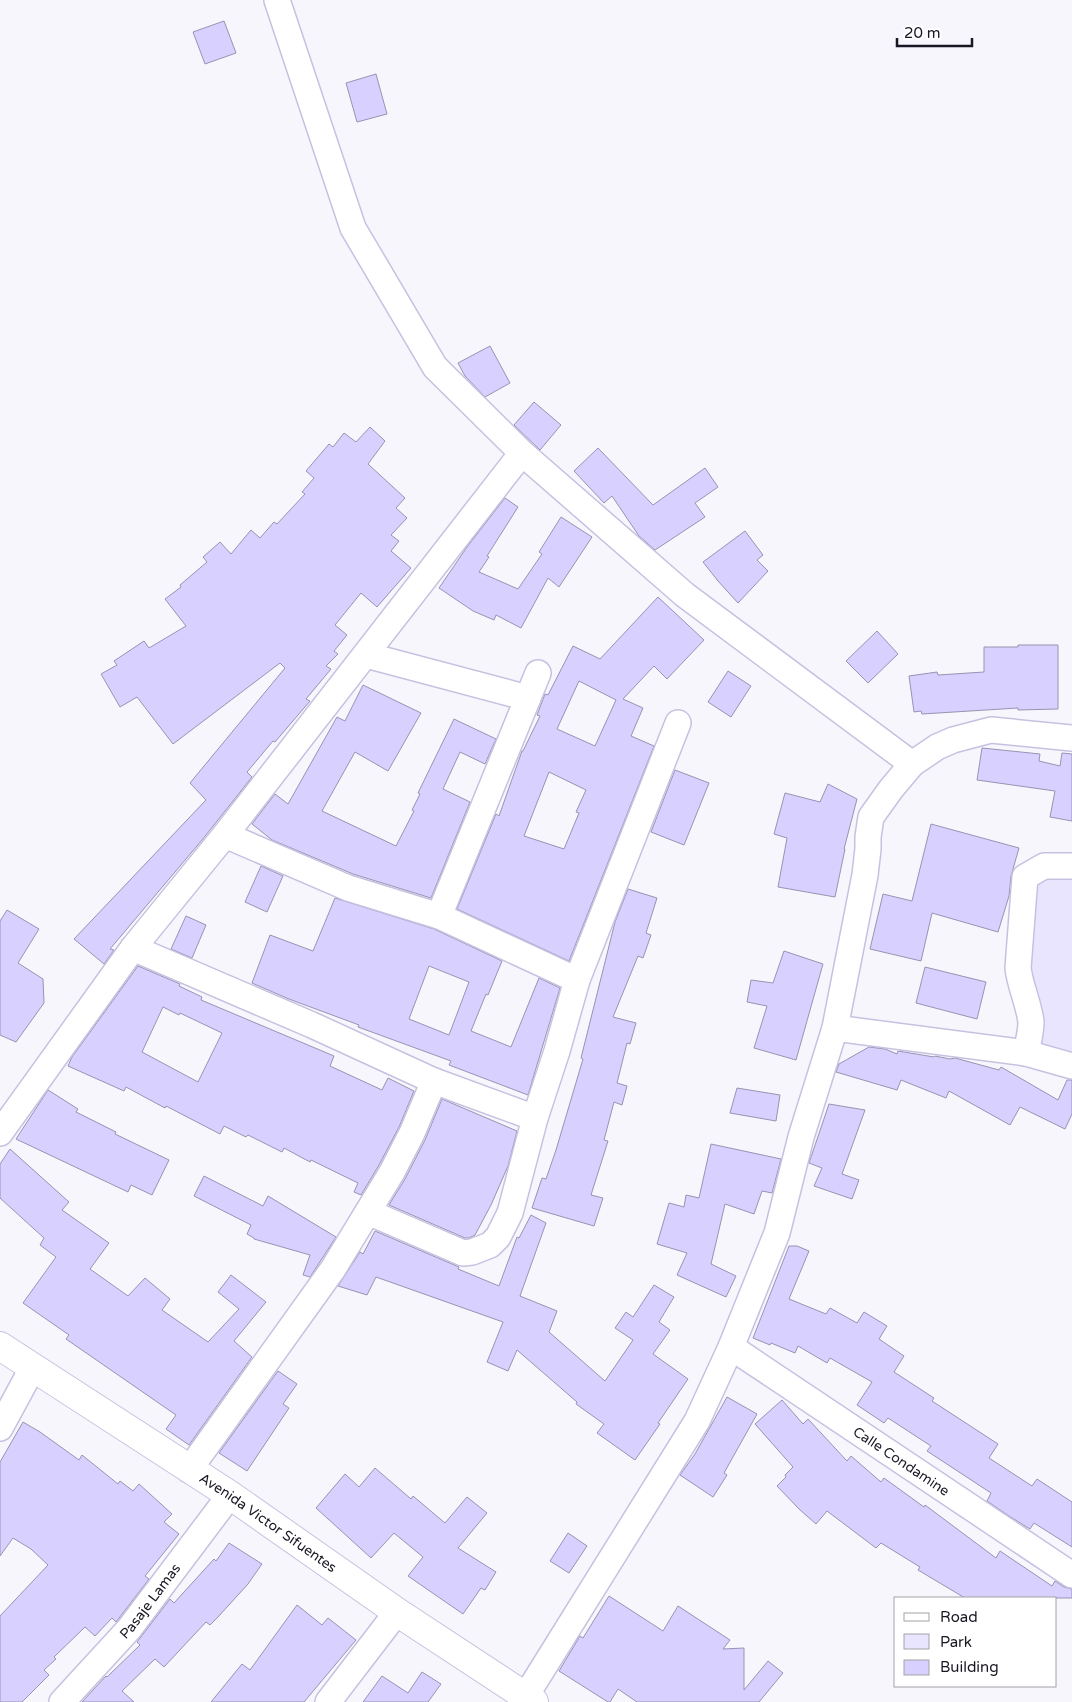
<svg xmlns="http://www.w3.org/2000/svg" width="1072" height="1702" font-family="'Varela Round',sans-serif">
  <rect width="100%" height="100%" fill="#f7f6fc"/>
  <path fill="#e9e5ff" d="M1072,866V1066L1026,1053L1020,982L1037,869Z"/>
  <path fill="#d8d0fe" stroke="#9893b2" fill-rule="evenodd" d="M224,21L236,53L205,64L193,32Z
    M376,74L387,114L357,122L346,83Z
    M490,346L510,383L485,397L465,376L458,363Z
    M534,402L561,425L540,450L514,425Z
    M370,427L385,441L368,464L405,498L396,508L407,518L391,535L399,541L391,551L411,568L377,607L361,593L335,625L347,635L334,651L338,654L326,666L331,669L306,699L310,701L275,742L273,741L247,772L252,777L202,840L110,949L114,950L104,964L74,939L206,800L190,783L285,668L280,663L173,744L137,697L120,707L101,674L117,665L114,661L144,641L149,648L186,626L165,599L181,587L180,585L207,562L203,557L220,542L231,554L251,530L260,538L274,522L277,524L305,494L302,492L314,478L306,471L329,444L333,447L344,433L356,442Z
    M598,448L653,505L705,468L718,487L695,503L705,517L655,550L639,536L612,496L604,503L574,471Z
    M505,498L518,507L487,556L489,557L479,572L518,589L542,554L539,552L561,517L592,537L559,587L548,578L521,628L496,615L494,620L473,611L439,588L467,547Z
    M745,531L763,555L757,560L768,571L738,603L718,581L703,562Z
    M658,597L704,640L667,679L654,666L623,699L643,708L631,736L654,746L569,961L457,909L496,814L499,816L522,751H523L540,716L537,715L545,694L548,695L573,646L600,659ZM579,681L616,700L595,746L557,729ZM549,772L586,790L576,812L579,813L564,849L524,836Z
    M877,631L898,654L868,683L846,661Z
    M1018,645H1058V709L1018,710V708L922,714L921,711L914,712L909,676L937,672L938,675L984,672V647H1018Z
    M728,671L751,686L731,717L708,702Z
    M363,685L421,713L388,771L355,752L322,811L396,846L414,811L412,810L420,794L418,793L454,719L496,739L485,764L460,752L443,789L470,802L431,898L353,874L272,840L252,824L275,794L288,804L337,717L345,721Z
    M982,748L1040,754L1039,761L1060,766L1062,753L1072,754V821L1050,817L1055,791L977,780Z
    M675,770L709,783L684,845L651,832Z
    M828,784L857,799L844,849H845L835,897L778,887L787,838L774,834L785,793L820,802Z
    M931,824L1019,848L1011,876L1009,896L998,932L932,913L921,961L870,949L883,894L912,901Z
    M261,866L283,876L267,912L245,902Z
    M628,889L657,898L646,933L651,935L643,958L638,956L613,1017L636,1023L630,1044L627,1043L617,1083L627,1086L622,1105L614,1102L604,1140L608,1141L591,1195L603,1198L594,1226L532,1208L542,1178L546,1179L556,1150L583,1059L581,1058L615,922Z
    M335,898L434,929L502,961L488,995L486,994L471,1031L511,1047L539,978L560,988L528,1095L449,1065L451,1061L358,1027L359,1025L289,999L252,983L270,935L313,951ZM429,966L469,982L449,1035L409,1019Z
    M7,910L39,929L18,963L43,979L44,1003L16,1042L0,1035V921Z
    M186,916L206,925L192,958L171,949Z
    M784,951L823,964L796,1060L754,1048L767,1006L747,1002L751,980L773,983Z
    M138,966L180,984L179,986L202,997L201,1000L334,1056L330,1066L382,1090L388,1078L414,1091L399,1127L379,1165L361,1195L354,1192L358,1183L311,1160L310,1162L284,1148L282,1152L248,1135L246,1137L224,1126L220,1134L166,1106L165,1108L126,1087L124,1091L68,1066L72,1057ZM163,1007L179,1015L180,1013L222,1033L198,1082L142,1052Z
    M925,967L986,982L977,1019L916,1003Z
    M869,1047L885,1049L897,1054L898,1051L934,1057L935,1056L950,1059L955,1058L999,1070L1001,1067L1058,1100L1067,1080H1072V1114L1065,1129L1020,1107L1010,1125L949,1091L946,1098L901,1080L897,1090L836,1072L839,1064Z
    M737,1088L780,1095L776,1121L730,1113Z
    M48,1090L78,1109L76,1112L116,1132L115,1134L169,1160L152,1195L131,1185L128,1192L16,1139Z
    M442,1099L517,1131L508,1166L491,1205L475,1235L469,1238H465L389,1205L405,1179L425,1140Z
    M829,1104L865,1110L842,1174L859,1180L852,1199L814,1186L822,1168L809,1163Z
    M711,1144L781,1159L772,1193L762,1191L754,1214L725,1204L711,1264L736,1276L726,1297L677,1275L687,1253L657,1244L669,1203L684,1207L686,1195L699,1198Z
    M10,1149L69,1202L62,1210L109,1243L90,1269L128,1296L145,1278L170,1299L162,1310L208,1342L239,1309L218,1292L231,1275L266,1302L234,1341L252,1357L189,1445L166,1429L176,1415L66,1339L69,1335L23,1303L56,1257L40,1245L44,1238L0,1198V1164Z
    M204,1176L263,1206L268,1196L336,1237L310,1277L303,1275L310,1255L254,1239V1238L247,1234L251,1225L194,1196Z
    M531,1215L546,1223L520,1296L557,1311L549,1332L605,1381L633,1340L615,1328L626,1312L633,1317L654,1285L674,1297L659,1322L670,1330L653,1354L688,1379L658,1423L660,1424L635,1460L597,1433L604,1424L576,1404L577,1402L517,1350L508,1371L487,1362L503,1322L376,1277L367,1295L338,1286L360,1252L363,1254L375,1231L459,1267L458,1269L499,1286L517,1237L519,1238Z
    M789,1246H797L809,1251L789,1299L826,1314L830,1308L857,1323L864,1312L887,1326L879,1339L904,1356L894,1372L934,1398L932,1401L998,1444L989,1458L1032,1486L1037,1479L1072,1502V1547L1034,1523L1030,1529L1009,1516L987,1501L991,1493L927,1451L931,1446L888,1418L884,1423L857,1405L872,1382L830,1358L827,1363L798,1346L795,1353L771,1343L770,1345L753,1338Z
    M278,1371L297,1384L283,1404L289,1408L247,1471L219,1453Z
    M727,1397L757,1414L724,1473L727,1475L713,1497L680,1475L695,1454Z
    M782,1400L803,1424L808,1419L847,1461L851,1456L881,1482L884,1478L924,1507L925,1505L996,1558L1000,1551L1052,1586L1055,1581L1064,1587L1072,1589V1598H965L918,1570L920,1567L881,1543L876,1548L827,1511L816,1524L799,1509L777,1486L786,1477L785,1475L793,1467L755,1424Z
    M23,1422L40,1432L79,1460L82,1455L118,1484L120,1481L133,1491L139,1484L172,1514L164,1522L179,1534L145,1576L149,1579L116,1622L112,1618L95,1636L85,1627L54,1657L56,1659L44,1670L49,1675L22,1702H0V1616L48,1565L31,1549L13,1538L0,1556V1462Z
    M375,1468L411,1499L413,1496L445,1523L467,1497L487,1513L458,1548L496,1572L485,1590L481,1588L463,1614L408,1576L423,1557L394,1533L371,1558L316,1508L345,1474L359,1487Z
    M568,1533L587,1546L569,1573L550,1561Z
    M229,1543L262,1564L248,1584L218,1617L210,1625L206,1622L164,1667L155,1659L122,1691L134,1702H82L106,1676L107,1677L140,1645L137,1642L170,1599L174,1603L214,1559L216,1561Z
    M609,1596L663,1631L678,1606L730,1640L723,1649L744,1648V1690L768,1661L783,1673L759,1702H637L618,1689L610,1702H608L559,1671L580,1636L583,1638Z
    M297,1605L322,1625L328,1618L356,1640L304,1702H211L242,1664L250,1670Z
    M422,1672L441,1684L428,1702H363L382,1676L408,1693Z"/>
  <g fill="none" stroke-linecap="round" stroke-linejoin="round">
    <g stroke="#c6c1e1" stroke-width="28">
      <g id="minor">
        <path d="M277,0L353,228L435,367L522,453L685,595L912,764"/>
        <path d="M366,655L528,698"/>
        <path d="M225,835L348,888L439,916L577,980"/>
        <path d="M439,916L538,673"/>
        <path d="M133,948L312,1025L434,1081L535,1118"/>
        <path d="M835,1028L1026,1053L1072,1066"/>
        <path d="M1026,1053C1028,1043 1031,1032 1031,1022C1029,1004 1020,986 1018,968L1025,877L1044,866H1072"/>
        <path d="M0,1133L133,948L225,835L522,453"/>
        <path d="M368,1212L463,1253L472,1252L490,1245L498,1237L510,1213L535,1118L557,1051L577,980L678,723"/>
        <path id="s1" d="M731,1347L1072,1575"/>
        <path d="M0,1428L33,1367"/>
        <path d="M189,1470L333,1269L392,1172L412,1133L434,1081"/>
        <path id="s2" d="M62,1702L129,1629L230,1495"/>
        <path d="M328,1702L397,1612"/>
        <path d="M522,1702L697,1421L731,1347L777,1233L801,1137L835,1028L865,875L868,849V837L871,817L891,789L912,764L937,747L953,740L991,730L1072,738"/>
      </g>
    </g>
    <g stroke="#c6c1e1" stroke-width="30">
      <g id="highway">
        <path id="s3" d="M0,1346L230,1495L397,1612L534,1702"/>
      </g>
    </g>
    <use href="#minor" stroke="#fff" stroke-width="25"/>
    <use href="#highway" stroke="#fff" stroke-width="28"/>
  </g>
  <g text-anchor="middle" stroke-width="5" stroke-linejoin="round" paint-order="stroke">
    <g font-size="14" fill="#191722" stroke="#fff">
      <text dy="5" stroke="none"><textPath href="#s1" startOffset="205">Calle Condamine</textPath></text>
      <text dy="5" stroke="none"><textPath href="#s3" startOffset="321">Avenida Victor Sifuentes</textPath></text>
      <text dy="5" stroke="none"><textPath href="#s2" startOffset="134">Pasaje Lamas</textPath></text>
    </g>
  </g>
  <rect x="894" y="1597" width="162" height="90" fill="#ffffff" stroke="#a3a2a7"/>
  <rect x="904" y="1613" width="25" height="8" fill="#ffffff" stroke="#a3a2a7"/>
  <text x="940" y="1622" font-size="15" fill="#191722">Road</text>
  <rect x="904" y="1634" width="25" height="15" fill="#e9e5ff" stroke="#a3a2a7"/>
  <text x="940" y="1647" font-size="15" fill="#191722">Park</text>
  <rect x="904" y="1660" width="25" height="15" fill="#d8d0fe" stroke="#a3a2a7"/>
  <text x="940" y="1672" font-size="15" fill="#191722">Building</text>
  <path d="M897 38v8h75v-8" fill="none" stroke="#191722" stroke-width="2.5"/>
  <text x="904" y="38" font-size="15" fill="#191722" stroke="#ffffff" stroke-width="4" paint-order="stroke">20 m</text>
</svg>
